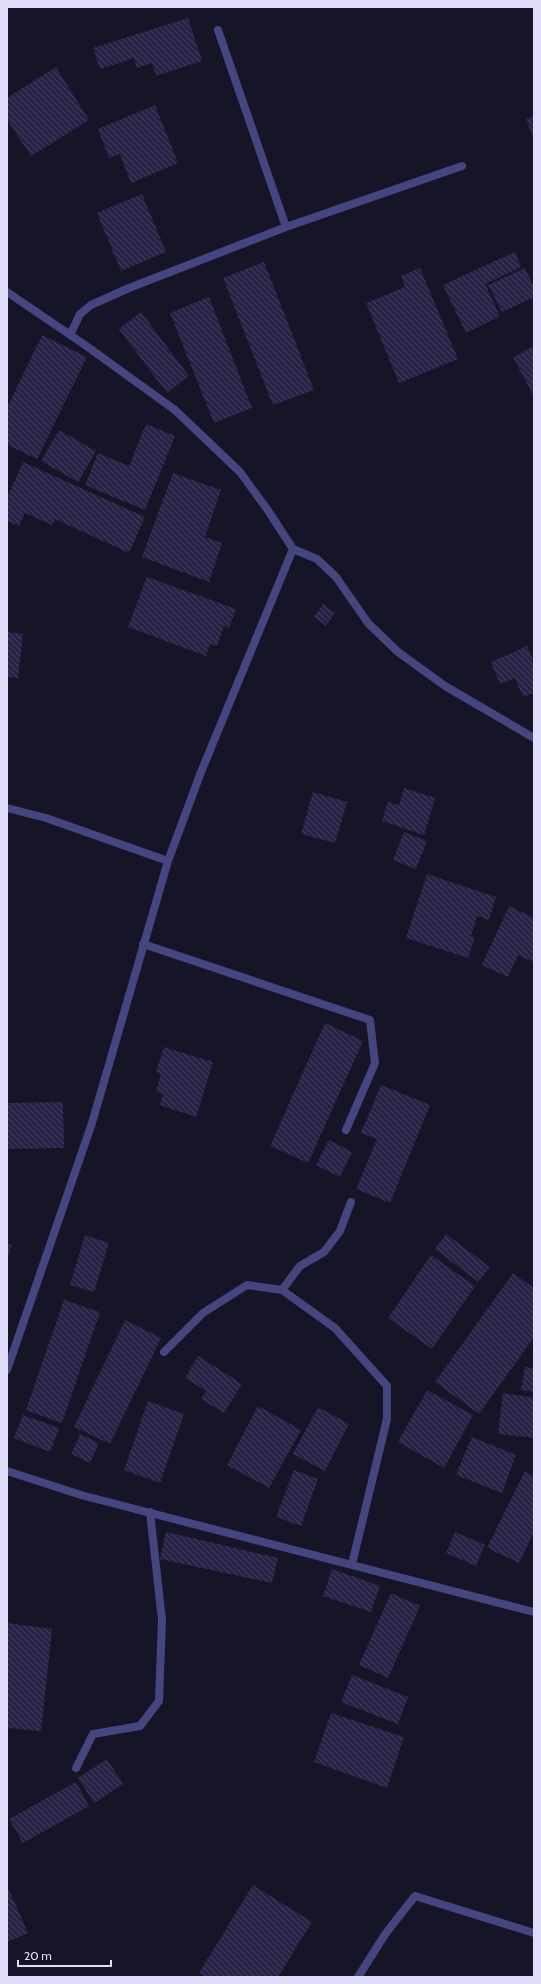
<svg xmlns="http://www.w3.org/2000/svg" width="541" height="1984" font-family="Cabin,sans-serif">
  <defs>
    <pattern id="building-back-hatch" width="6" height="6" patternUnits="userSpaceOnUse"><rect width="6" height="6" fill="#282246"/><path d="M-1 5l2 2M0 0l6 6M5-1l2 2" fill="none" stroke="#474262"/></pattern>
  </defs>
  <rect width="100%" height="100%" fill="#161427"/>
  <path fill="url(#building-back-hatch)" d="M188,18L202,61L156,76L152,63L137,68L134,58L100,69L93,48Z
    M56,67L89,120L31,156L8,121H7V98Z
    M155,105L178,163L131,183L120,154L109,158L98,129Z
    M534,116V140L526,120Z
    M142,194L166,252L121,271L97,213Z
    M515,252L521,267L485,284L500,316L466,333L443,285Z
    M264,262L314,390L273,405L223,278Z
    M420,268L458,359L399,383L366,303L405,287L401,276Z
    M525,268L534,287V297L502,312L488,285Z
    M209,297L252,408L214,423L170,313Z
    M141,312L189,376L167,393L119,329Z
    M42,335L87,357L37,459L7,445V408Z
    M534,346V397L513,357Z
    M146,424L175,436L145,510L85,485L98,453L129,466Z
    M59,430L96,451L78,482L41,461Z
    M23,462L145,517L129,553L55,519L52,525L25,513L19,526L7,521V498Z
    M173,473L221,490L205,537L222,543L209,582L142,557Z
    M147,577L236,609L229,628L224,626L217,646L210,644L206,656L128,627Z
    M323,604L335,613L326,626L314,617Z
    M7,632L23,634L18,678L7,677Z
    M527,646L534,662V693L523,697L515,678L500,684L491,662Z
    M404,788L435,798L424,835L382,821L388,802L399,805Z
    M313,792L347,802L335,843L301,834Z
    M404,832L427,841L416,869L393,860Z
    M427,874L496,897L489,920L477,916L471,936L475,937L468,958L406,938Z
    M509,906L534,918V962L518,955L508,977L482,965Z
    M325,1023L363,1041L308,1163L270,1146Z
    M164,1047L213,1062L196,1117L160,1105L163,1094L156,1092L161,1074L156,1072Z
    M381,1085L430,1105L390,1203L356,1189L377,1139L361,1133Z
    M63,1102L64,1148L7,1149V1103Z
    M329,1140L352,1152L340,1177L316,1165Z
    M446,1234L490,1267L478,1282L435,1249Z
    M85,1235L109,1243L94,1292L70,1285Z
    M7,1244L12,1245L8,1257H7Z
    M431,1255L475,1286L432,1349L388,1318Z
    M513,1273L534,1288V1337L479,1414L435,1382Z
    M64,1300L100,1312L62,1423L26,1410Z
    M125,1320L161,1338L110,1444L74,1427Z
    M198,1356L242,1384L224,1413L201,1399L206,1391L185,1378Z
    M525,1367L534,1368V1392L521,1390Z
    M427,1390L473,1415L444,1468L398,1442Z
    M503,1393L534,1398V1438L498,1434Z
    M148,1401L184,1414L160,1483L124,1470Z
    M258,1406L301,1430L269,1488L227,1465Z
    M318,1407L349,1424L325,1471L293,1454Z
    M23,1415L59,1428L50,1452L14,1438Z
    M80,1434L99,1443L90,1463L71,1454Z
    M472,1437L516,1455L502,1493L456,1475Z
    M294,1470L318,1479L301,1526L276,1517Z
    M525,1471L534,1476V1532L519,1563L487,1548Z
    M166,1532L278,1558L272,1583L160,1559Z
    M455,1532L485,1545L476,1566L446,1553Z
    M332,1569L380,1586L371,1612L323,1596Z
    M391,1593L420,1606L388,1678L359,1665Z
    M7,1623L52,1629L41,1731L7,1728Z
    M352,1675L408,1697L398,1724L341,1702Z
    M331,1713L404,1737L387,1788L314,1762Z
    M107,1759L123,1784L94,1803L78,1778Z
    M76,1782L89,1806L23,1843L9,1819Z
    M7,1885L28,1933L7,1942Z
    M253,1885L312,1922L278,1977H206L199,1973Z"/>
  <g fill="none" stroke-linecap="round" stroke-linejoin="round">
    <path stroke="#454580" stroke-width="8" d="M218,30L286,227
      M7,292L85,345L175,410L240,472L267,509L293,549L317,559L336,577L368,623L398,652L445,686L534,738
      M70,335L80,314L91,305L129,288L286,227L462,166
      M7,808L46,818L168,861
      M143,944L370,1020L375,1063L346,1130
      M282,1290L300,1266L324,1252L340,1231L351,1202
      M164,1352L203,1313L247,1285L282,1290L335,1328L387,1386V1419L352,1564
      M7,1370L92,1123L168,861L201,772L293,549
      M7,1471L81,1495L534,1612
      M76,1768L93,1734L140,1726L159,1701L162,1620L150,1512
      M358,1977L386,1933L415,1896L534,1933"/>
  </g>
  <rect width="541" height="1984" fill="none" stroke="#e0defb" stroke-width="16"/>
  <path d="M18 1960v6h93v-6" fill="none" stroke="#e0defb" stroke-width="2"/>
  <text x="24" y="1960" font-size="12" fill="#e0defb" stroke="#161427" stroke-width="3" paint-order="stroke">20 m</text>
</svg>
